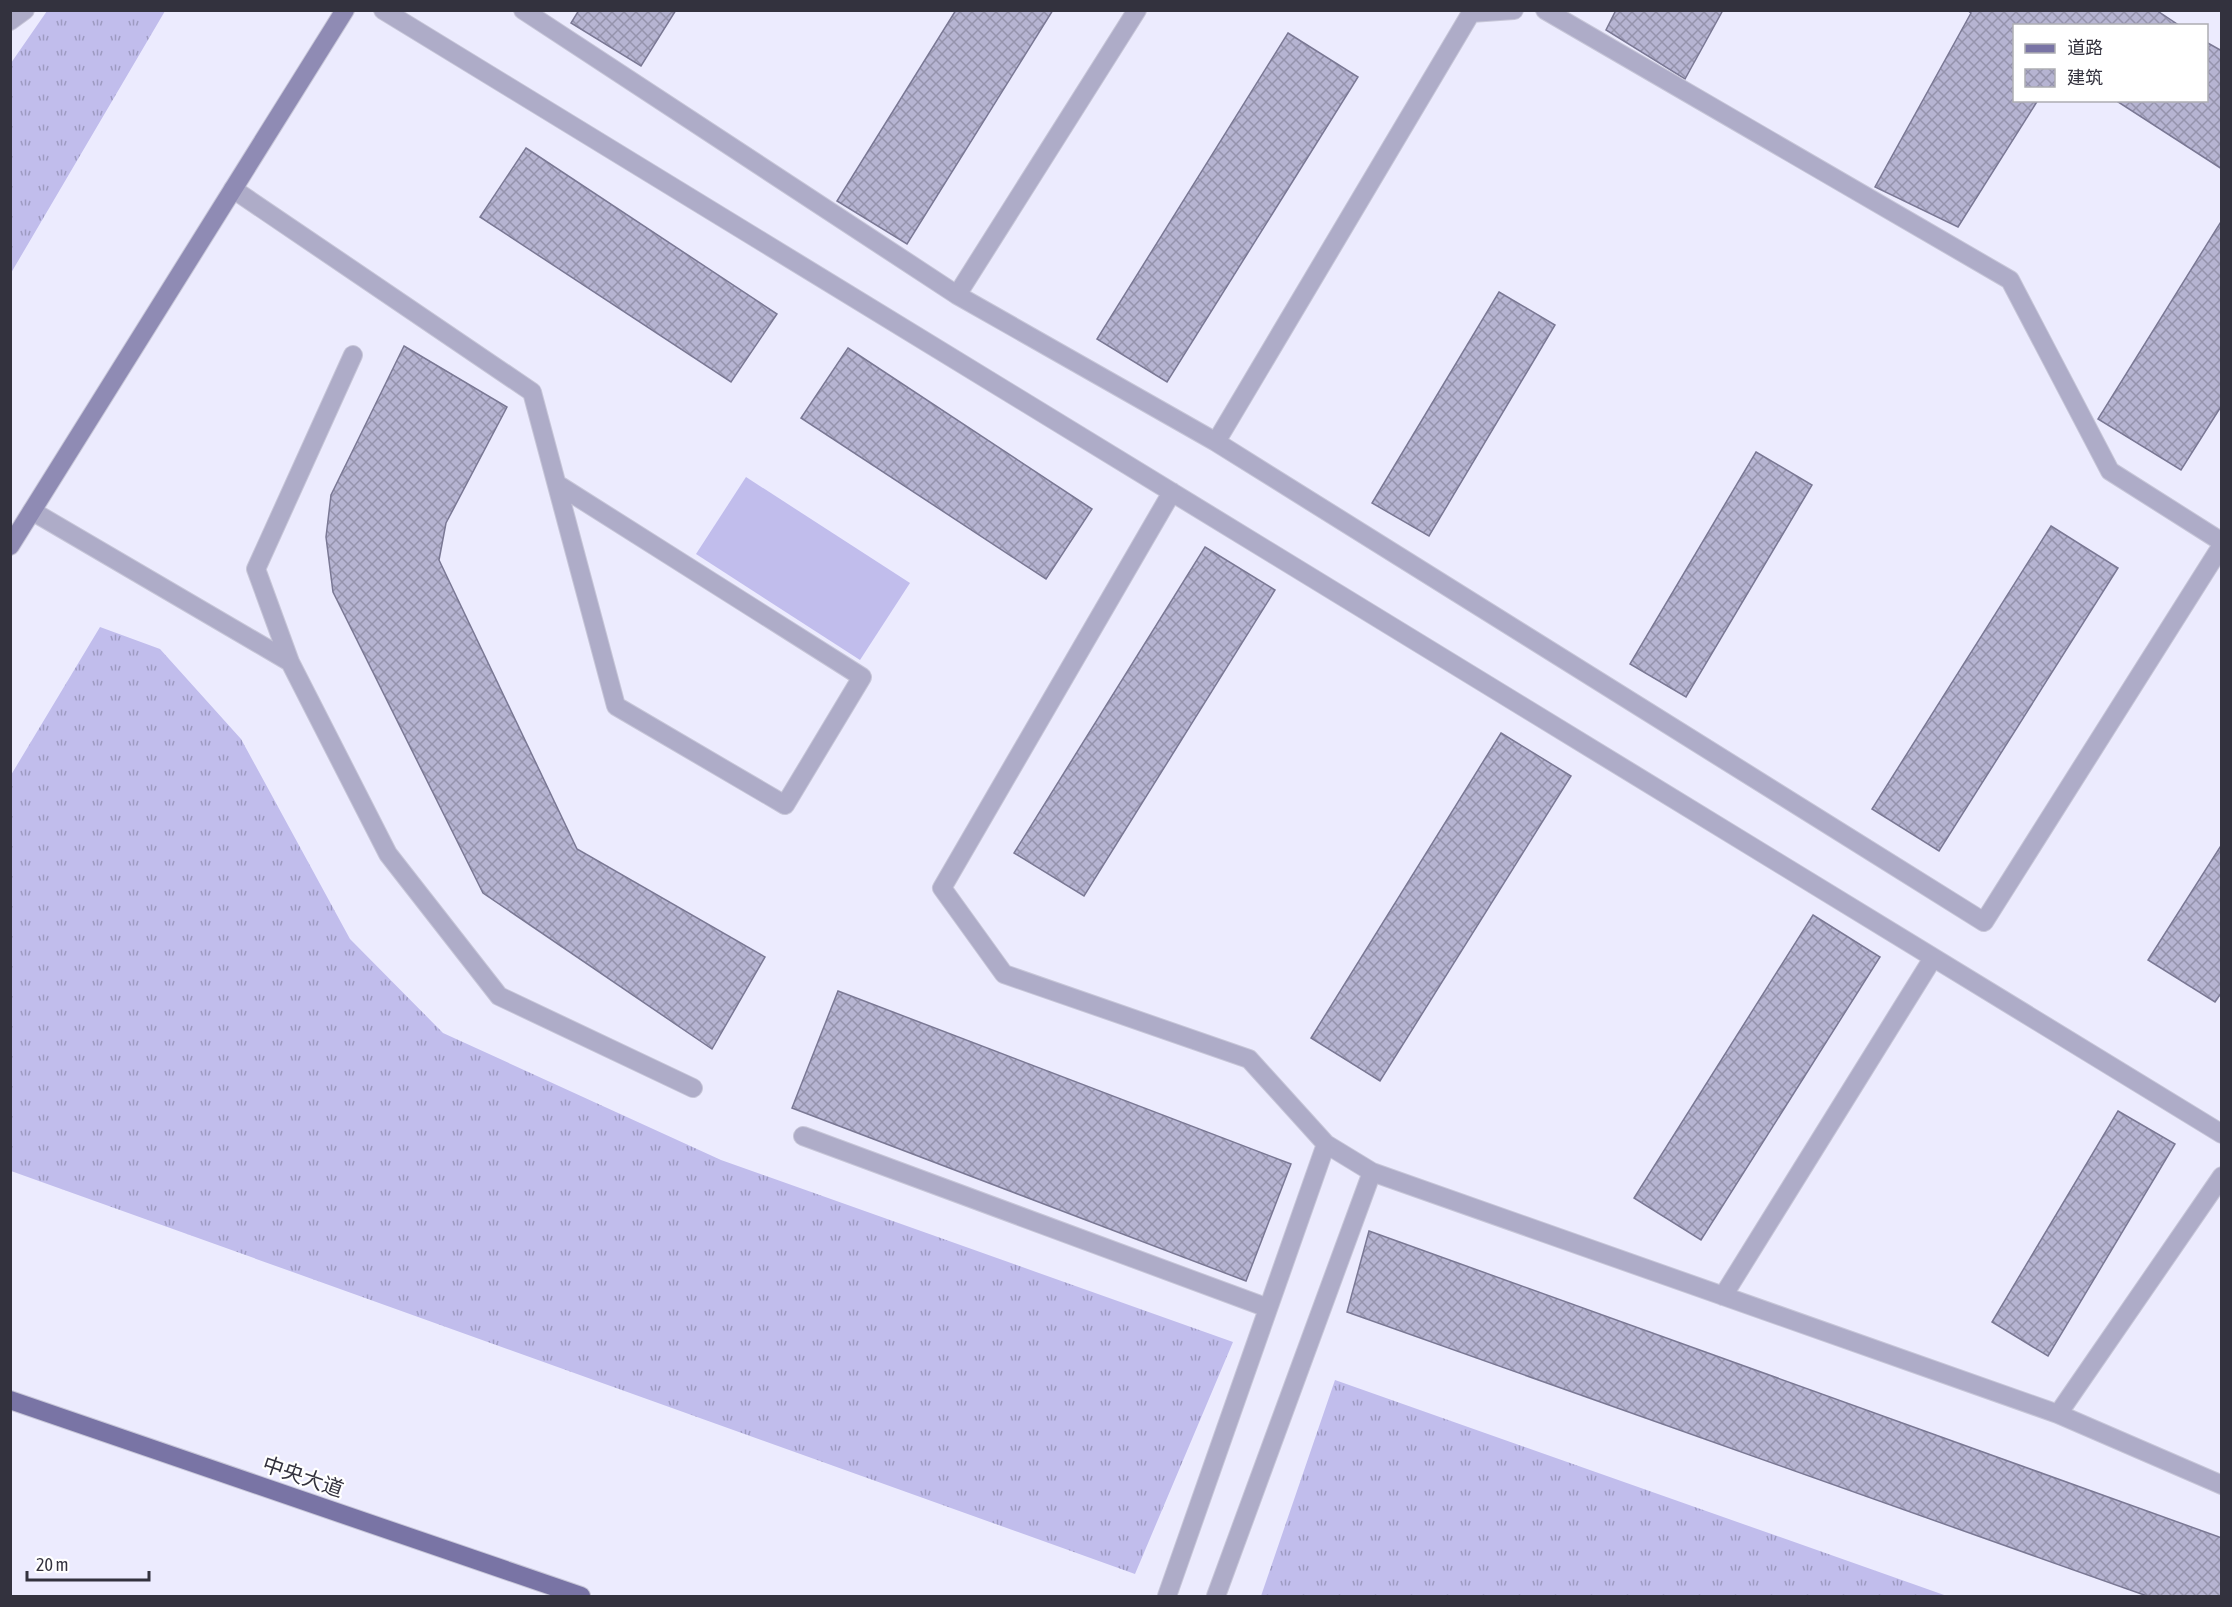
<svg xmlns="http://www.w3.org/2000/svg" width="2232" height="1607" font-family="'Asap Condensed','Noto Sans SC',sans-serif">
  <defs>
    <pattern id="grass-tufts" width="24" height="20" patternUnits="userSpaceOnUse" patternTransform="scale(1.5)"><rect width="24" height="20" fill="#c1bdec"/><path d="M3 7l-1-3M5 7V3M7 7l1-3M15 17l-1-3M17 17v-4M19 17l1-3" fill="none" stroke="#9d9ac1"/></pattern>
    <pattern id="building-cross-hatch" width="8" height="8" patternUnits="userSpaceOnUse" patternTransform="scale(1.5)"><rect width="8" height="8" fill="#b6b4d2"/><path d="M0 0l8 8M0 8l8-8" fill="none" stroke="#9593ac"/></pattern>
  </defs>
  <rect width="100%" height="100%" fill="#ecebfe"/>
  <path fill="url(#grass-tufts)" d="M47,11H165L11,273V63Z
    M100,627L160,649L241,739L350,939L443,1033L721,1160L1233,1342L1135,1574L11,1171V775Z
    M1335,1380L1947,1596H1261Z"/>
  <path fill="#c1bdec" d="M746,477L910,583L860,660L696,554Z"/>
  <path fill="url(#building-cross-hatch)" stroke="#7a7894" stroke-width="1.5" d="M579,10H676L641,66L571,23Z
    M956,10H1053L907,244L837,201Z
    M1616,10H1723L1685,79L1606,30Z
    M1967,10H2156L2180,26H2014V100H2038L1958,227L1875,187L1971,13Z
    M1288,33L1358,77L1167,382L1097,339Z
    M2206,42L2222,51V169L2115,100H2206Z
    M526,148L777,314L731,382L480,217Z
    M2222,220V405L2181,470L2098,419Z
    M1499,292L1555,325L1429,536L1372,503Z
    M404,346L507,407L446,523L439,560L577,849L765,957L712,1049L483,893L333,592L326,537L331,495Z
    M848,348L1092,509L1046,579L801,418Z
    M1756,452L1812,485L1686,697L1630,664Z
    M2051,526L2118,568L1939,851L1872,809Z
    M1205,547L1275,590L1084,896L1014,853Z
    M1501,733L1571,776L1380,1081L1311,1038Z
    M2222,844V992L2215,1002L2148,960Z
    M1813,915L1880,957L1701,1240L1634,1198Z
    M838,991L1291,1164L1246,1281L792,1108Z
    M2118,1111L2175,1144L2048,1356L1992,1322Z
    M1369,1231L2222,1538V1596H2147L1347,1312Z"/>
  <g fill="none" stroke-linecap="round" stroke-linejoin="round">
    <g stroke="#c7c6d8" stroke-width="20">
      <path id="street" d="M383,10L2222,1134
        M523,10L957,295L1216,442L1984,922L2222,545
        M1545,10L2010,280L2110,471L2222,542
        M10,21L25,10
        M233,189L532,392L616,706L785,805L862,677L557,484
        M957,295L1137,10
        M353,355L256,569L290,662L388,854L499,996L693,1088
        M1216,442L1471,13L1514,10
        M1172,492L942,888L1004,974L1249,1059L1326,1144L1372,1172
        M32,511L290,662
        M803,1136L1268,1308
        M2222,1176L2058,1414L2222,1485
        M1723,1296L1933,958
        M1167,1596L1326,1144
        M1216,1596L1372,1172L2058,1414"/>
    </g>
    <g stroke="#c7c6d8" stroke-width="20">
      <path id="secondary" d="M10,546L345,10"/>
    </g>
    <g stroke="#c7c6d8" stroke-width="20">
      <path id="primary" d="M10,1400L581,1596"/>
    </g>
    <use href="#street" stroke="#aeacc8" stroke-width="18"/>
    <use href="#secondary" stroke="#8f8bb4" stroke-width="18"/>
    <use href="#primary" stroke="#7974a5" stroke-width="18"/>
  </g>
  <g text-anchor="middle" stroke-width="4.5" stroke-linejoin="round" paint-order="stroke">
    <g font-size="21" fill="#33323e" stroke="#fff">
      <text transform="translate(303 1477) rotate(19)" y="7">中央大道</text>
    </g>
  </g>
  <rect width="2232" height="1607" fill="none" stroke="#33323e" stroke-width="24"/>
  <rect x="2013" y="24" width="195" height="78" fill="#ffffff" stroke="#adadb2" stroke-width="1.5"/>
  <rect x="2025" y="44" width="30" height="9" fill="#7974a5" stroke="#adadb2" stroke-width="1.5"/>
  <text x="2067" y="54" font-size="18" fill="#33323e">道路</text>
  <rect x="2025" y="69" width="30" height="18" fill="url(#building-cross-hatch)" stroke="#adadb2" stroke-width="1.5"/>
  <text x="2067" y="84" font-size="18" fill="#33323e">建筑</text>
  <path d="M27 1571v9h122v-9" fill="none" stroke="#33323e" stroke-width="3"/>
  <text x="36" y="1571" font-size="18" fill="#33323e" stroke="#ffffff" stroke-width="4.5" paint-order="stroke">20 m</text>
</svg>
